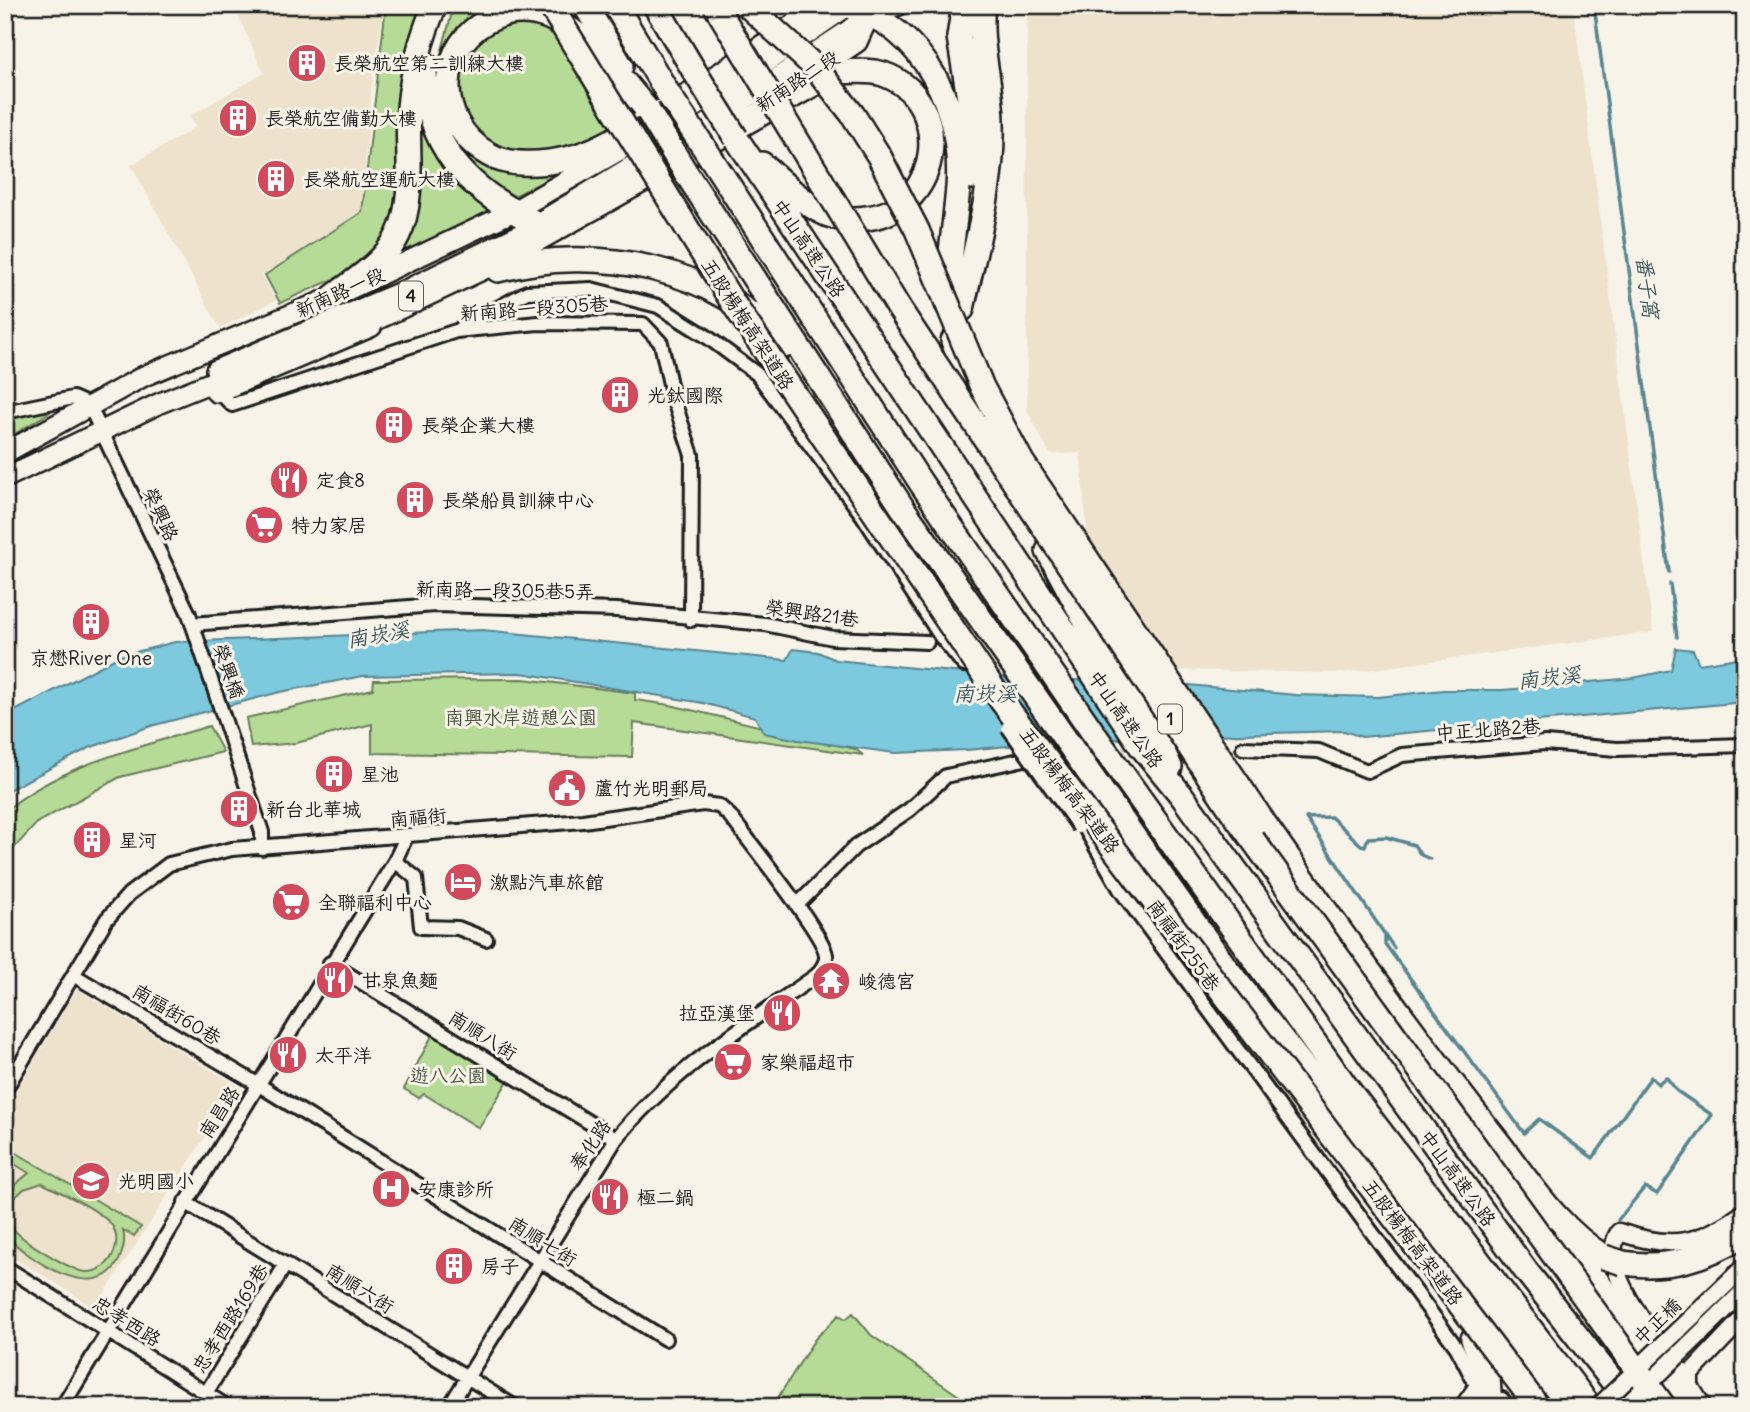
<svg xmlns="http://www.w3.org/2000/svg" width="1750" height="1412" font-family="Delius,'LXGW WenKai TC',sans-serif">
  <rect width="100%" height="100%" fill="#f7f3e8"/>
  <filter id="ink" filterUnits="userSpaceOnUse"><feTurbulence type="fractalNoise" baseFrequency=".0143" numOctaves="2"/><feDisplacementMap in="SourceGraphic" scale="14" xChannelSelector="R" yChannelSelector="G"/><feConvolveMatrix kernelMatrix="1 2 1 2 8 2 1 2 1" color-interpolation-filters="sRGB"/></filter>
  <g filter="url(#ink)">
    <path fill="#eee2cd" d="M233,5H384L372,85L361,211L262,275L276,300L220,328L131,165L196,127L190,116L264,73Z
      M1027,5H1573L1653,632L1343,673L1173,670L1088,542L1080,453L1050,454L1027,410Z
      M77,989L238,1086L95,1308L5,1252V1110Z"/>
    <path fill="#b5db97" stroke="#687c5a" stroke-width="2" fill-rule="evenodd" d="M386,5H425L400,203L389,239L354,270L280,303L265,275L362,212Z
      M454,5H577L601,45L513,6L442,69H437Z
      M498,23H544L583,50L641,119C609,136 550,163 513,154C459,142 433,77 475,38C481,32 491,28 498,23Z
      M417,115H421C433,157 455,184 488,212L386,263Z
      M445,124L459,141L569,169L508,199L460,155Z
      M49,408L50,412L5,440V418Z
      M523,679L635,693V700L670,705L855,749L863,755L634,723L632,757L372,753V724L296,743L251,747L246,718L373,689L374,680Z
      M209,726L223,752L120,777L38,822L5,858V811C61,764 141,747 209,726Z
      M434,1032L509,1079L479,1128L424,1094L419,1098L404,1089Z
      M5,1146L141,1227L134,1236L123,1230C126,1241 123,1252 118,1262C94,1305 26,1258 5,1234V1193L29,1173L5,1158ZM42,1183C63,1194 91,1205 108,1221C127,1238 111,1273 86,1272C74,1272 19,1239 13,1228C9,1220 11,1210 11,1201L24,1189Z
      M853,1313L871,1335L975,1407H772L815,1339L839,1315L846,1319Z"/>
    <path fill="#7dc9dd" stroke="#568490" stroke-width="2" d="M483,630L787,660L793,649L818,652L836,660L1012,678L1167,683L1296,695L1378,697L1443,690H1503L1633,678L1671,670L1676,648L1693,650L1699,664L1745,657V702L1362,737L1344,731L1271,733L1058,741L967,750L895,753L798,740L764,733L755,717L703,703L521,673L363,676L280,692L151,726L89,748L5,792V716L120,656L175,642Z"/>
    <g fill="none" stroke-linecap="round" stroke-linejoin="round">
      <path stroke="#568490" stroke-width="3.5" d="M1594,5L1669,572
        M1670,584L1677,637
        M1385,936V944L1524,1133L1539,1119L1593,1158L1651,1077L1658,1084L1666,1077L1677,1091L1712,1115L1657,1194L1645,1187L1618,1220
        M1394,948L1306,818L1331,817L1361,845L1365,846L1368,838L1386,837L1414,845L1421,855L1430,859"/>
      <path stroke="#d6d3c9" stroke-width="12" stroke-dasharray="12 6" stroke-linecap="butt" d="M1041,757L1194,749"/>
      <g stroke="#1c1c1c" stroke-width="18">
        <path id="minor" d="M461,328L527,292L591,289L658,306L706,336L757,374L863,516L941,637L964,665
          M217,390L232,405L456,331L538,323L643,324L661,343L673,398L692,455L691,620
          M5,412L73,398L89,405L189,614L262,832V848
          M192,624L435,605L617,610L765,624L833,638L927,642
          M1243,748L1319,751L1367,771L1402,755L1545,743L1617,749L1745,745
          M1081,821L1121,891L1457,1348L1477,1387
          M395,861L416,878L421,927L458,928L486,939
          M797,905L856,846L909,810L946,776L1034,757L1037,761
          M330,963L616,1139
          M75,976L259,1085L665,1339
          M5,1090L106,920L129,894L169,864L232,849L583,821L703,804L719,806L730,816C747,839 824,934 826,955C827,963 822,968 817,975C746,1025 671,1071 616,1139L449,1407
          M185,1202L515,1407
          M5,1267L228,1407
          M206,1393L286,1264
          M1502,1399L1508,1407
          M62,1407L395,861L406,837"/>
      </g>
      <g stroke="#1c1c1c" stroke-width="21">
        <path id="tertiary" d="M1690,1374L1679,1370C1657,1340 1595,1269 1619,1232C1672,1250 1699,1245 1745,1212
          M1463,1407L1477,1387
          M1703,1407L1690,1386V1374L1745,1316"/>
      </g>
      <g stroke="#1c1c1c" stroke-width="24">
        <path id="primary" d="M870,13L899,5
          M806,76L857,42L870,13
          M216,370L408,289L517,236L670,143L704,126L848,31L867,16
          M5,453L144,376L333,297L512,212L733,85L849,5
          M5,478L160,403L234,373"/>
      </g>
      <g stroke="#1c1c1c" stroke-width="28">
        <path id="motorway" d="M585,5L621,66
          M615,5L669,95
          M655,5L693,69
          M964,5L959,37L974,129L973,177
          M849,6C925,30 964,110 958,187C955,226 948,264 947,304
          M425,64C423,146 468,191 538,224
          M648,111C620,78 590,35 548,17C532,11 513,10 496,17C435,41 432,122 488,154C509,167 543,164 566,159C601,151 631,129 661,112C717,78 771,42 826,5
          M736,138L1141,746L1182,796L1526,1271L1633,1407
          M711,158L921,483L1103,747L1347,1088L1590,1407
          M686,173L902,507L1224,965L1547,1380L1573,1407
          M498,270C596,244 716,266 784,346
          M333,297C356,279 385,262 398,235C416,199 406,147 409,108C412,72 421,38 435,5
          M962,309C975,249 994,185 992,123C992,84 978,45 983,5
          M358,330L369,321L507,256L835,72C851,72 868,69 883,74C953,98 945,208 867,218C852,220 834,219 820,211C802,202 776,177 762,164
          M953,341L989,432
          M217,390L370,325
          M1048,551L1098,644L1161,747L1170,767
          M1262,820C1337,928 1413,1034 1494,1137C1529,1181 1555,1226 1604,1257
          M1565,1238L1690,1407
          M1623,1263C1668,1270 1706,1258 1745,1234
          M1473,1339L1488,1377L1490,1407"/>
      </g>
      <use href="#minor" stroke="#f7f3e8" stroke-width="12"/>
      <use href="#tertiary" stroke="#f7f3e8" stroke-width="16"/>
      <use href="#primary" stroke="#f7f3e8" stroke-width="19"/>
      <use href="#motorway" stroke="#f7f3e8" stroke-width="23"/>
      <g stroke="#1c1c1c" stroke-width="18" stroke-linecap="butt">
        <path id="minor-bridge" d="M1008,727L1079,827"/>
      </g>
      <g stroke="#1c1c1c" stroke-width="21" stroke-linecap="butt">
        <path id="tertiary-bridge" d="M1598,1407L1745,1266
          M1625,1407L1745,1290"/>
      </g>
      <g stroke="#1c1c1c" stroke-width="28" stroke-linecap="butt">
        <path id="motorway-bridge" d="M550,5L733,303L1001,700L1538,1407
          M715,5L900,310L1232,811L1664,1407
          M747,5L816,68L853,115L879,156L917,230L982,387L1022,462L1262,820
          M693,69L736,138
          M669,95L711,158
          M648,111L686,173
          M1604,1257L1623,1263"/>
      </g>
      <use href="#minor-bridge" stroke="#f7f3e8" stroke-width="12"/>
      <use href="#tertiary-bridge" stroke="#f7f3e8" stroke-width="16"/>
      <use href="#motorway-bridge" stroke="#f7f3e8" stroke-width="23"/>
    </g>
  </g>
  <defs>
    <g id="building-disc" transform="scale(2.0125)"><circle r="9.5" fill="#d1495b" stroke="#f7f3e8"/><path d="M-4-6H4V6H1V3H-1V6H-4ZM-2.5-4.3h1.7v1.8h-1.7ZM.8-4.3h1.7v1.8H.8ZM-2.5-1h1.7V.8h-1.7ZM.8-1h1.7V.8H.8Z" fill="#fff"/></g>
    <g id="restaurant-disc" transform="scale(2.0125)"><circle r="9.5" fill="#d1495b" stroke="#f7f3e8"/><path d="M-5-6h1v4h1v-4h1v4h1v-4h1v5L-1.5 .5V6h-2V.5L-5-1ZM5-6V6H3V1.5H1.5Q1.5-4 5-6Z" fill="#fff"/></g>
    <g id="supermarket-disc" transform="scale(2.0125)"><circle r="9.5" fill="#d1495b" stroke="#f7f3e8"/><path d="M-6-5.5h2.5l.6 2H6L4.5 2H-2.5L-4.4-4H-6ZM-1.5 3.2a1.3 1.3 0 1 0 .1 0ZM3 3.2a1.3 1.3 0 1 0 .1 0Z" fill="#fff"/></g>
    <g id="civic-disc" transform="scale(2.0125)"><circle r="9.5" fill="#d1495b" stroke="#f7f3e8"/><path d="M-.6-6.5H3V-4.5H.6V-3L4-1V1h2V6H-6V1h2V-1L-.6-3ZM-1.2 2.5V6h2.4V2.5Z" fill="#fff"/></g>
    <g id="hotel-disc" transform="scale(2.0125)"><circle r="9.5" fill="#d1495b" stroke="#f7f3e8"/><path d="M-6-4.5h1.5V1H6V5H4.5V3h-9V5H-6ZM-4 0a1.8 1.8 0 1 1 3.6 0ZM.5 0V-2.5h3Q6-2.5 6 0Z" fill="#fff"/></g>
    <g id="temple-disc" transform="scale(2.0125)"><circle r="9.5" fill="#d1495b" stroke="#f7f3e8"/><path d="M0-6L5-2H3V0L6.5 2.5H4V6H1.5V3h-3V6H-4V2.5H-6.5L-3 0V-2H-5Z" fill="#fff"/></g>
    <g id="school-disc" transform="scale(2.0125)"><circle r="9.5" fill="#d1495b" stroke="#f7f3e8"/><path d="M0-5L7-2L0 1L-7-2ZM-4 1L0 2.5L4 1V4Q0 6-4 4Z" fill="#fff"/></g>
    <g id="hospital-disc" transform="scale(2.0125)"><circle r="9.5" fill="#d1495b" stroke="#f7f3e8"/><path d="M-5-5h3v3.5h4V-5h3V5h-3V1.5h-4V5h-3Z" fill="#fff"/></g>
  </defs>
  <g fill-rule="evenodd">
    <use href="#building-disc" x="307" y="63"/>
    <use href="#building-disc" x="238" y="118"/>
    <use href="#building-disc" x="276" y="179"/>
    <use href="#building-disc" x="620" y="395"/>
    <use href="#building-disc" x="394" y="425"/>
    <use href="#restaurant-disc" x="289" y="480"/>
    <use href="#building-disc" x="415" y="500"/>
    <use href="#supermarket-disc" x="264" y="525"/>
    <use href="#building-disc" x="91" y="622"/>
    <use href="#building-disc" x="334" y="774"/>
    <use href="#civic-disc" x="567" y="788"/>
    <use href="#building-disc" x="239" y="809"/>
    <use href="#building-disc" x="92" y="840"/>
    <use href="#hotel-disc" x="463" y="882"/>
    <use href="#supermarket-disc" x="291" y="902"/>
    <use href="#restaurant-disc" x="335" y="980"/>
    <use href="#temple-disc" x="831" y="981"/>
    <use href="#restaurant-disc" x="782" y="1013"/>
    <use href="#restaurant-disc" x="288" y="1055"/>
    <use href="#supermarket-disc" x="733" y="1062"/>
    <use href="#school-disc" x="91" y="1181"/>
    <use href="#hospital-disc" x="391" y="1189"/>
    <use href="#restaurant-disc" x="610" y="1197"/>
    <use href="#building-disc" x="454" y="1266"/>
  </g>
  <g text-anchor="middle" stroke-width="6" stroke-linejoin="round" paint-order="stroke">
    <g fill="#f7f3e8" stroke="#5e5c59" stroke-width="2">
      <rect x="399" y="281.5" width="24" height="29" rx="5"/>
      <rect x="1158" y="704.5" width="24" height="29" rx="5"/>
    </g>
    <g font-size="18" font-weight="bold" fill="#1c1c1c">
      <text x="411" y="302">4</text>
      <text x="1170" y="725">1</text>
    </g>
    <g font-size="19" fill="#1c1c1c" stroke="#f7f3e8" text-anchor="start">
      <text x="334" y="70">長榮航空第二訓練大樓</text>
      <text x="265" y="125">長榮航空備勤大樓</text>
      <text x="303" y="186">長榮航空運航大樓</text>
      <text x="647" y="402">光鈦國際</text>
      <text x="421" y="432">長榮企業大樓</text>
      <text x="316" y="487">定食8</text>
      <text x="442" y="507">長榮船員訓練中心</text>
      <text x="291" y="532">特力家居</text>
      <text x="91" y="665" text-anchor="middle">京懋River One</text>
      <text x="361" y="781">星池</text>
      <text x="594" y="795">蘆竹光明郵局</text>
      <text x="266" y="816">新台北華城</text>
      <text x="119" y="847">星河</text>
      <text x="490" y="889">激點汽車旅館</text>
      <text x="318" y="909">全聯福利中心</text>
      <text x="362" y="987">甘泉魚麵</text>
      <text x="858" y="988">峻德宮</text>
      <text x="755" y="1020" text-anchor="end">拉亞漢堡</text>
      <text x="315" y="1062">太平洋</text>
      <text x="760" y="1069">家樂福超市</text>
      <text x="118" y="1188">光明國小</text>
      <text x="418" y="1196">安康診所</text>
      <text x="637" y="1204">極二鍋</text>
      <text x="481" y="1273">房子</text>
    </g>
    <g font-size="19" fill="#1c1c1c" stroke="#f7f3e8">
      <text transform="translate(797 81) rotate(-33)" y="7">新南路二段</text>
      <text transform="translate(809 248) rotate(56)" y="7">中山高速公路</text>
      <text transform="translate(340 292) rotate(-24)" y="7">新南路一段</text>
      <text transform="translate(534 308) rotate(-4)" y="7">新南路一段305巷</text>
      <text transform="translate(748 324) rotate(57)" y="7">五股楊梅高架道路</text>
      <text transform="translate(161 514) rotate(65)" y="7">榮興路</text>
      <text transform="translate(505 590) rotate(1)" y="7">新南路一段305巷5弄</text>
      <text transform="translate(812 613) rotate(8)" y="7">榮興路21巷</text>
      <text transform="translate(229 671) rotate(70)" y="7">榮興橋</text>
      <text transform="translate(1126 719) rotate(55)" y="7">中山高速公路</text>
      <text transform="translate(1488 729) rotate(-4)" y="7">中正北路2巷</text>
      <text transform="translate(1070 790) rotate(53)" y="7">五股楊梅高架道路</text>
      <text transform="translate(418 817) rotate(-5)" y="7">南福街</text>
      <text transform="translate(1184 945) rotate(54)" y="7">南福街255巷</text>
      <text transform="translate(177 1014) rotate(31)" y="7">南福街60巷</text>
      <text transform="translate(483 1035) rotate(32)" y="7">南順八街</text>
      <text transform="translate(219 1112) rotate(-57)" y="7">南昌路</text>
      <text transform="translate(590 1145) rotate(-56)" y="7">奉化路</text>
      <text transform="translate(1458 1178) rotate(54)" y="7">中山高速公路</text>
      <text transform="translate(543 1241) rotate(32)" y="7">南順七街</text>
      <text transform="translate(1413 1242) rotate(53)" y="7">五股楊梅高架道路</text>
      <text transform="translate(360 1288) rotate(32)" y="7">南順六街</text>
      <text transform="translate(230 1318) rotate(-58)" y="7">忠孝西路169巷</text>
      <text transform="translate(127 1321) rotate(32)" y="7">忠孝西路</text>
      <text transform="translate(1657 1321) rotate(-44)" y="7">中正橋</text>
    </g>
    <g font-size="19" fill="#4a5541" stroke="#f7f3e8">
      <text x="521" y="724">南興水岸遊憩公園</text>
      <text x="448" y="1082">遊八公園</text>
    </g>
    <g font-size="21" font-style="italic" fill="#3e5960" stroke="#f7f3e8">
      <text transform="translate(1647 287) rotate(83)" y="7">番子窩</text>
      <text transform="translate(378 635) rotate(-10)" y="7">南崁溪</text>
      <text transform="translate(1549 678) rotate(-6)" y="7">南崁溪</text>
      <text x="985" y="701">南崁溪</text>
    </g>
  </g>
  <rect width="1750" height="1412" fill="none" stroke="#f7f3e8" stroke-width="28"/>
  <rect x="14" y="14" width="1722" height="1384" fill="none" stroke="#1c1c1c" stroke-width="2.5" filter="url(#ink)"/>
</svg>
